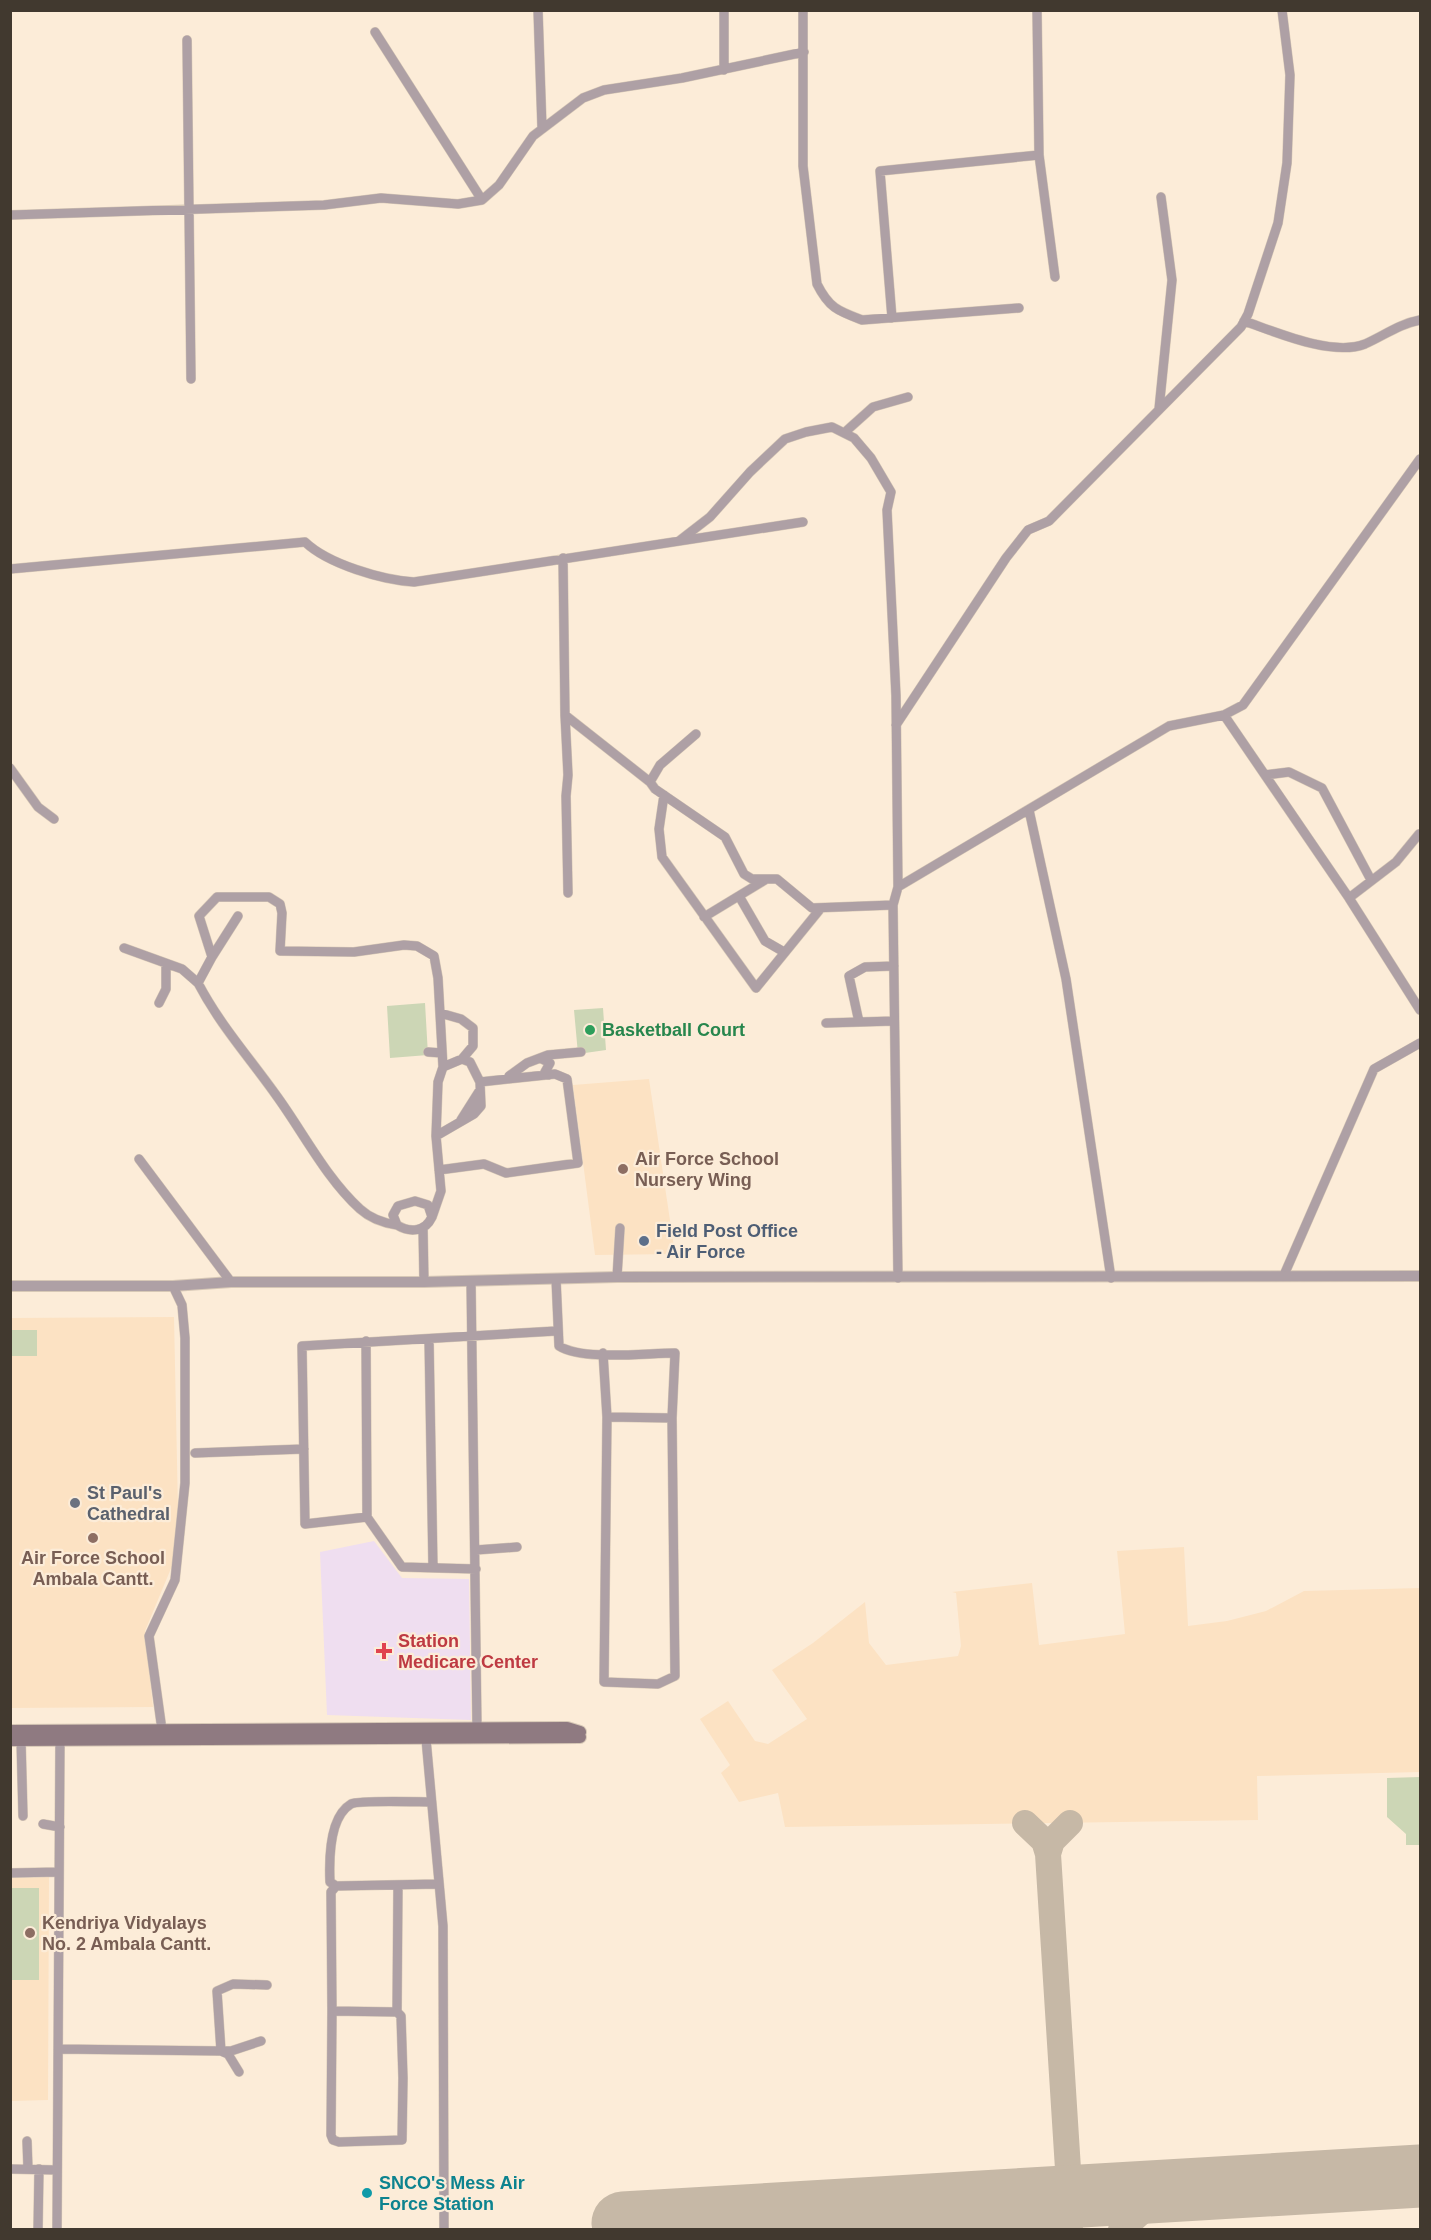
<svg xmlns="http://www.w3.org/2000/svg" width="1431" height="2240" font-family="Helvetica,sans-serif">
  <rect width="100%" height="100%" fill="#fcecd8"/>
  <path fill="#fce2c3" d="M649,1079L675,1254L595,1255L573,1085Z
    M174,1317L178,1510L172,1566L145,1631L153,1707L11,1708V1318Z
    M1184,1547L1188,1626L1227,1621L1266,1611L1304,1591L1420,1588V1772L1257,1776L1258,1820L785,1827L778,1793L739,1802L721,1773L730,1765L700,1719L728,1701L755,1741L768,1744L807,1719L772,1670L813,1643L865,1602L869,1643L886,1665L958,1656L961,1646L956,1593L952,1592L1032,1583L1039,1645L1125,1634L1117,1551Z
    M49,1877L48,2100L11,2101L10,1878Z"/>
  <path fill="#efdef0" d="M374,1541L402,1578L469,1579L471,1720L327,1715L320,1552Z"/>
  <path fill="#ccd6b5" d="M425,1003L428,1055L390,1058L387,1006Z
    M603,1008L606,1050L578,1054L574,1010Z
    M11,1330H37V1356H11Z
    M1420,1777V1845H1406V1834L1387,1817V1778Z
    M39,1888V1980H11V1888Z"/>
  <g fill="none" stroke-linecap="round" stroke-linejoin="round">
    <path stroke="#c6b8a6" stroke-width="26" d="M1025,1823L1044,1841L1048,1854
      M1070,1823L1052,1841L1048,1854L1068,2169L1076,2183L1091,2195
      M1068,2196L1070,2230
      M1032,2230L1037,2198
      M1121,2230L1141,2212L1183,2189"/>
    <path stroke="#c6b8a6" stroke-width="63" d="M623,2223L1420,2176"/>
    <g stroke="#d7c8b6" stroke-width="10">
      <path id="minor" d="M538,10L542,128
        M803,10V166L817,284C829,308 838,311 862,320L1019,308
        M1037,10L1039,155L1055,277
        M375,32L482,200
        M187,40L191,379
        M724,70V10
        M10,215L324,205L381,198L458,204L482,200L499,185L533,136L583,98L604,90L682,78L804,52
        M892,318L880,171L1039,155
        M1244,321C1276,332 1332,357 1365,344C1385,335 1399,324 1420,320
        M1159,409L1172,280L1161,197
        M844,433L873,407L908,397
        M679,541L710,517L750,472L785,439L806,432L832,427L854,438L871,458L891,492L887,510L896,696L898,887L893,905L898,1278
        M563,558L565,715
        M10,569L305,542C328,564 382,580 414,582L803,522
        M1224,715L1349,898L1420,1010
        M896,725L1006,558L1028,530L1049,521L1241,327L1248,314L1278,223L1287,163L1290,75L1282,10
        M696,734L660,765L650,782L655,789L725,837L744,874L752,879H777L812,908L893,905
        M10,768L38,807L54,819
        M1265,775L1289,772L1322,788L1371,880
        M664,795L659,829L662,857L756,988L821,908
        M1029,810L1066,979L1111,1278
        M898,887L1169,726L1224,715L1243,705L1420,459
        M568,893L566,796L568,775L565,715L650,782
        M739,896L765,941L784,952
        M1349,898L1396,862L1419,834L1420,837
        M704,917L765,880
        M124,948L182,969L198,983
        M212,957L238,916
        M159,1003L166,989V964
        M440,1013L461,1019L473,1028V1046L462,1059
        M859,1022L849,976L865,967L894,966
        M826,1023L894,1021
        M428,1052L442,1053
        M540,1058L550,1063L545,1072L549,1075
        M443,1067L462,1059L470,1062L480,1082
        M509,1076L527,1063L548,1055L581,1052
        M461,1120L480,1090
        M436,1136L474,1114L481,1106L480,1082L555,1074L567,1079L578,1163L506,1173L484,1164L439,1170
        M139,1159L231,1282
        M415,1201L428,1205L432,1217C425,1232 410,1233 397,1225L393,1215L398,1206Z
        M397,1225C383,1223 371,1219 360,1209C326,1178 303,1132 276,1095C249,1057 220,1025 198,983L212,957L199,916L217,897H269L280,904L282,913L280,951L354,952L404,945L417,946L434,956L438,978L443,1067L438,1082L436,1136L441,1191L432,1217
        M423,1228L424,1282
        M1284,1275L1374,1069L1420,1043
        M617,1277L620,1228
        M556,1279L559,1346C583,1361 645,1353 675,1353L672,1418L675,1676L658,1684L604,1682L607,1417L603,1353
        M471,1281L477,1728
        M429,1339L433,1568
        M366,1341L367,1517
        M607,1417L672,1418
        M195,1453L304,1449
        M476,1550L517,1547
        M476,1569L402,1567L367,1517L305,1524L302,1346L556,1331
        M162,1730L149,1636L175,1580L185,1483V1338L182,1305L173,1286
        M426,1739L443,1926L444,2230
        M21,1740L23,1816
        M430,1802C418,1802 359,1800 351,1804C329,1817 329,1859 330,1882L336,1886L438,1884
        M43,1824L60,1827
        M10,1873L59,1872
        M336,1886L331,1892L332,2011L397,2012L398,1885
        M332,2011L331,2135L333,2140L339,2142L402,2140L403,2078L401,2016L397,2012
        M58,2049L221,2051L217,1991L233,1984L267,1985
        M221,2051H231L261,2041
        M221,2051L228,2054L239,2072
        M27,2141L28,2169
        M10,2169L57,2170
        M38,2230L39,2169
        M57,2230L60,1740"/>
    </g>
    <g stroke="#d7c8b6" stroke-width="12">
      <path id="tertiary" d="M10,1286H173L231,1282H424L617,1277L1420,1276"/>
    </g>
    <g stroke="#d7c8b6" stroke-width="14">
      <path id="secondary" d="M10,1731L567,1728L580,1732
        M10,1740L580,1737"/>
    </g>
    <use href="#minor" stroke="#aea0a5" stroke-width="9"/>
    <use href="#tertiary" stroke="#aea0a5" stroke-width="10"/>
    <use href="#secondary" stroke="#8f7a81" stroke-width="12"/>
  </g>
  <circle fill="#2e9e5b" stroke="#fcecd8" stroke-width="2" cx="590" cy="1030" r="6"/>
  <g fill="#8d6e63" stroke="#fcecd8" stroke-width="2">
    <circle cx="623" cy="1169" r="6"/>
    <circle cx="93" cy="1538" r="6"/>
    <circle cx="30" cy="1933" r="6"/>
  </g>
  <circle fill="#5c6f8a" stroke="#fcecd8" stroke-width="2" cx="644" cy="1241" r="6"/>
  <circle fill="#6b7280" stroke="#fcecd8" stroke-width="2" cx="75" cy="1503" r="6"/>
  <path fill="#e0444e" stroke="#fcecd8" stroke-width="2" d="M381 1642h6v6h6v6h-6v6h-6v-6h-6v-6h6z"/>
  <circle fill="#0f9aa8" stroke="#fcecd8" stroke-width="2" cx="367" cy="2193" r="6"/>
  <g text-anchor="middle" stroke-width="4.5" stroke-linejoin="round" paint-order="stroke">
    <g font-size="18" font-weight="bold" fill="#27864d" stroke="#fcecd8" text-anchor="start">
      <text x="602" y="1036">Basketball Court</text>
    </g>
    <g font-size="18" font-weight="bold" fill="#785e54" stroke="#fcecd8" text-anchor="start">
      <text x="635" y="1165">Air Force School<tspan x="635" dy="21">Nursery Wing</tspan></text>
      <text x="93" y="1564" text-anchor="middle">Air Force School<tspan x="93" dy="21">Ambala Cantt.</tspan></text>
      <text x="42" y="1929">Kendriya Vidyalays<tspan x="42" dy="21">No. 2 Ambala Cantt.</tspan></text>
    </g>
    <g font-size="18" font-weight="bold" fill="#4e5e75" stroke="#fcecd8" text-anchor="start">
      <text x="656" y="1237">Field Post Office<tspan x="656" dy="21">- Air Force</tspan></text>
    </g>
    <g font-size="18" font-weight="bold" fill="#5b616d" stroke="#fcecd8" text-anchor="start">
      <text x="87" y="1499">St Paul's<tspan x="87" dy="21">Cathedral</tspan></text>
    </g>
    <g font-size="18" font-weight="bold" fill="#be3a42" stroke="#fcecd8" text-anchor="start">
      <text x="398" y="1647">Station<tspan x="398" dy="21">Medicare Center</tspan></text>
    </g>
    <g font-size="18" font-weight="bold" fill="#0d838f" stroke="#fcecd8" text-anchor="start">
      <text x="379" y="2189">SNCO's Mess Air<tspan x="379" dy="21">Force Station</tspan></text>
    </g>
  </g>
  <rect width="1431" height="2240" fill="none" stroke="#41392f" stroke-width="24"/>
</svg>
